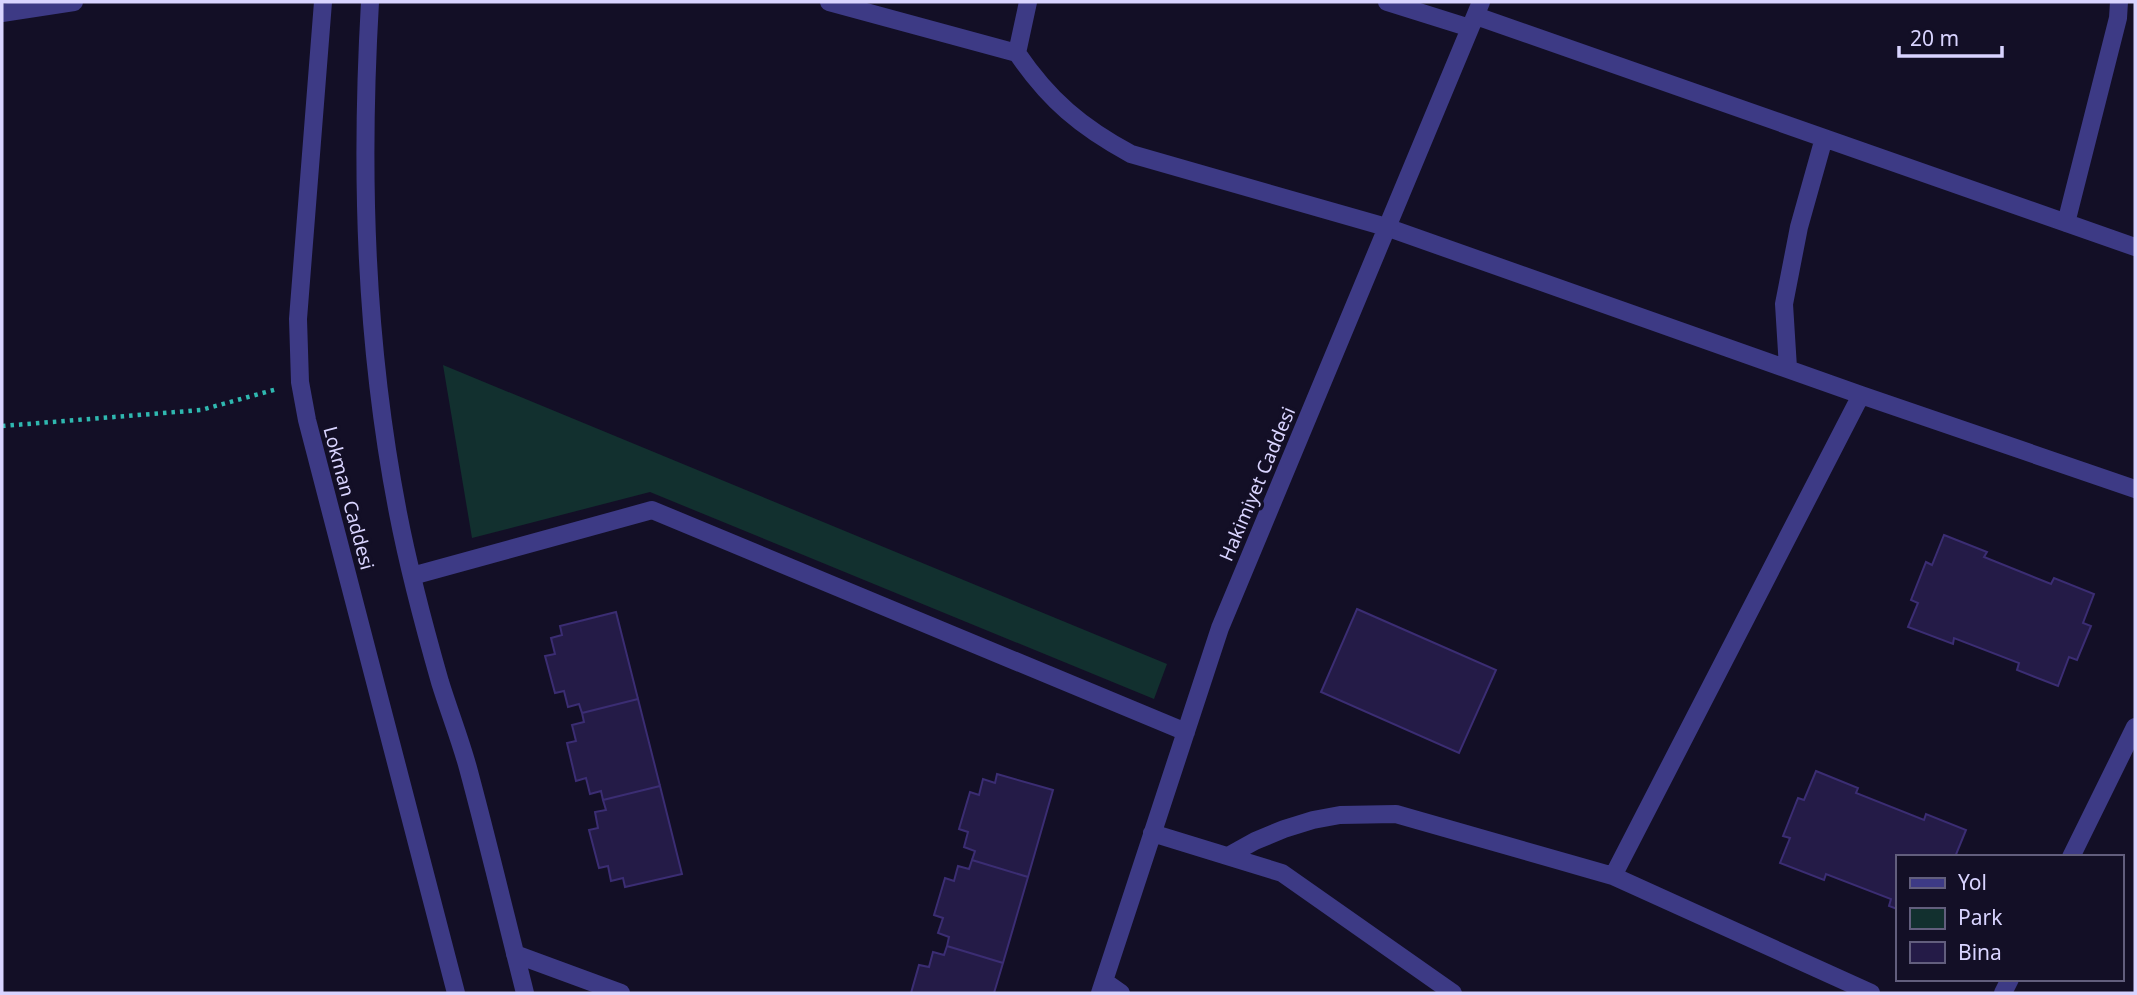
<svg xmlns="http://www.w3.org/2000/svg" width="2137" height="995" font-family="'Noto Sans',sans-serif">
  <rect width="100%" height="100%" fill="#130f26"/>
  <path fill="#12302f" d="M443,365L1167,664L1154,699L650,492L472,538Z"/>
  <path fill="#241b47" stroke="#3b2d73" stroke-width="2" d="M1944,535L1987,552L1984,557L2051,584L2054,578L2094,594L2083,623L2091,626L2077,660L2069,657L2058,686L2017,670L2019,663L1954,638L1953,644L1908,627L1918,603L1911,600L1926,562L1932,565Z
    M1357,609L1496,670L1459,753L1321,692Z
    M616,612L638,699L582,713L579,704L568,707L564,691L555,693L545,656L555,654L551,638L562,635L560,626Z
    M638,699L660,786L603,800L601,791L590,794L586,778L576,781L567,743L576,741L572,725L584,722L582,713Z
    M1816,771L1858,788L1856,793L1924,820L1926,814L1966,830L1955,857H1897V909L1889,906L1891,899L1826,874L1824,880L1780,863L1790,838L1783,836L1798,798L1804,800Z
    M997,774L1053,790L1028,877L972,860L975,851L964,847L968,832L959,829L970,792L979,795L983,779L995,783Z
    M660,786L682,874L625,887L623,878L611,881L608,866L599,868L589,830L598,828L595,812L606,810L603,800Z
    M972,860L1028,877L1003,963L947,946L949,937L938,933L943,918L934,915L945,878L954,881L958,866L969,869Z
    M947,946L1003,963L994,993H911L919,965L929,967L933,952L944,955Z"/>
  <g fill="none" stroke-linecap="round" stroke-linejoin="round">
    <path stroke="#2fb8b0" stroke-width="4.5" stroke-dasharray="3.5 5" stroke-linecap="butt" d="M2,426L201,410L277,389"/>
    <path stroke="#3d3a85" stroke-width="18" d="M323,2L298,319L300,382L307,420L456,993
      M370,2C360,174 365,343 398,513C409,570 424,626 440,682C449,711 460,739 468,768C488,842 506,918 525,993
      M829,2L1017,53C1049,100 1081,127 1131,154L1386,227L1861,395L2135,489
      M1387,2L1470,28
      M2,13L74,2
      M1476,16L2135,247
      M1017,53L1028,2
      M2066,223L2118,18L2119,2
      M1788,368L1784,304L1799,227L1824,138
      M412,576L652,510L1186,732
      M1152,833L1282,873L1453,993
      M1228,856L1255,841L1284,829L1313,820L1340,815L1396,814L1613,876L1871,993
      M2071,857L2135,727
      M1613,876L1861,395
      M515,954L621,993
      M1104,981L1121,993
      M1100,993L1220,628L1481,2
      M2003,993L2010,979"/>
  </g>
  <g text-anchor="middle" stroke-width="7" stroke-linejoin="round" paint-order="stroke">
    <g font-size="19" fill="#d9d4ff" stroke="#130f26">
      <text transform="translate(1257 484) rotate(-67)" y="7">Hakimiyet Caddesi</text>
      <text transform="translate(349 498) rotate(75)" y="7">Lokman Caddesi</text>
    </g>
  </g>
  <rect width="2137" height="995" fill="none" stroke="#d9d4ff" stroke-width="7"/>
  <rect x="1896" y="855" width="228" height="126" fill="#130f26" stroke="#625e7d" stroke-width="2"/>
  <rect x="1910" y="878" width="35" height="10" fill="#3d3a85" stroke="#625e7d" stroke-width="2"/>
  <text x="1958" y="890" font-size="21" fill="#d9d4ff">Yol</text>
  <rect x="1910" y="908" width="35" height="21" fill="#12302f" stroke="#625e7d" stroke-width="2"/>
  <text x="1958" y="925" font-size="21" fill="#d9d4ff">Park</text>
  <rect x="1910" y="942" width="35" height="21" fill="#241b47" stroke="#625e7d" stroke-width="2"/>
  <text x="1958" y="960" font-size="21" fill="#d9d4ff">Bina</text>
  <path d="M1899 46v10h103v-10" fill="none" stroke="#d9d4ff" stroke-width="3.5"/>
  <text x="1910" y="46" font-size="21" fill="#d9d4ff" stroke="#130f26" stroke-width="5" paint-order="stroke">20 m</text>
</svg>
